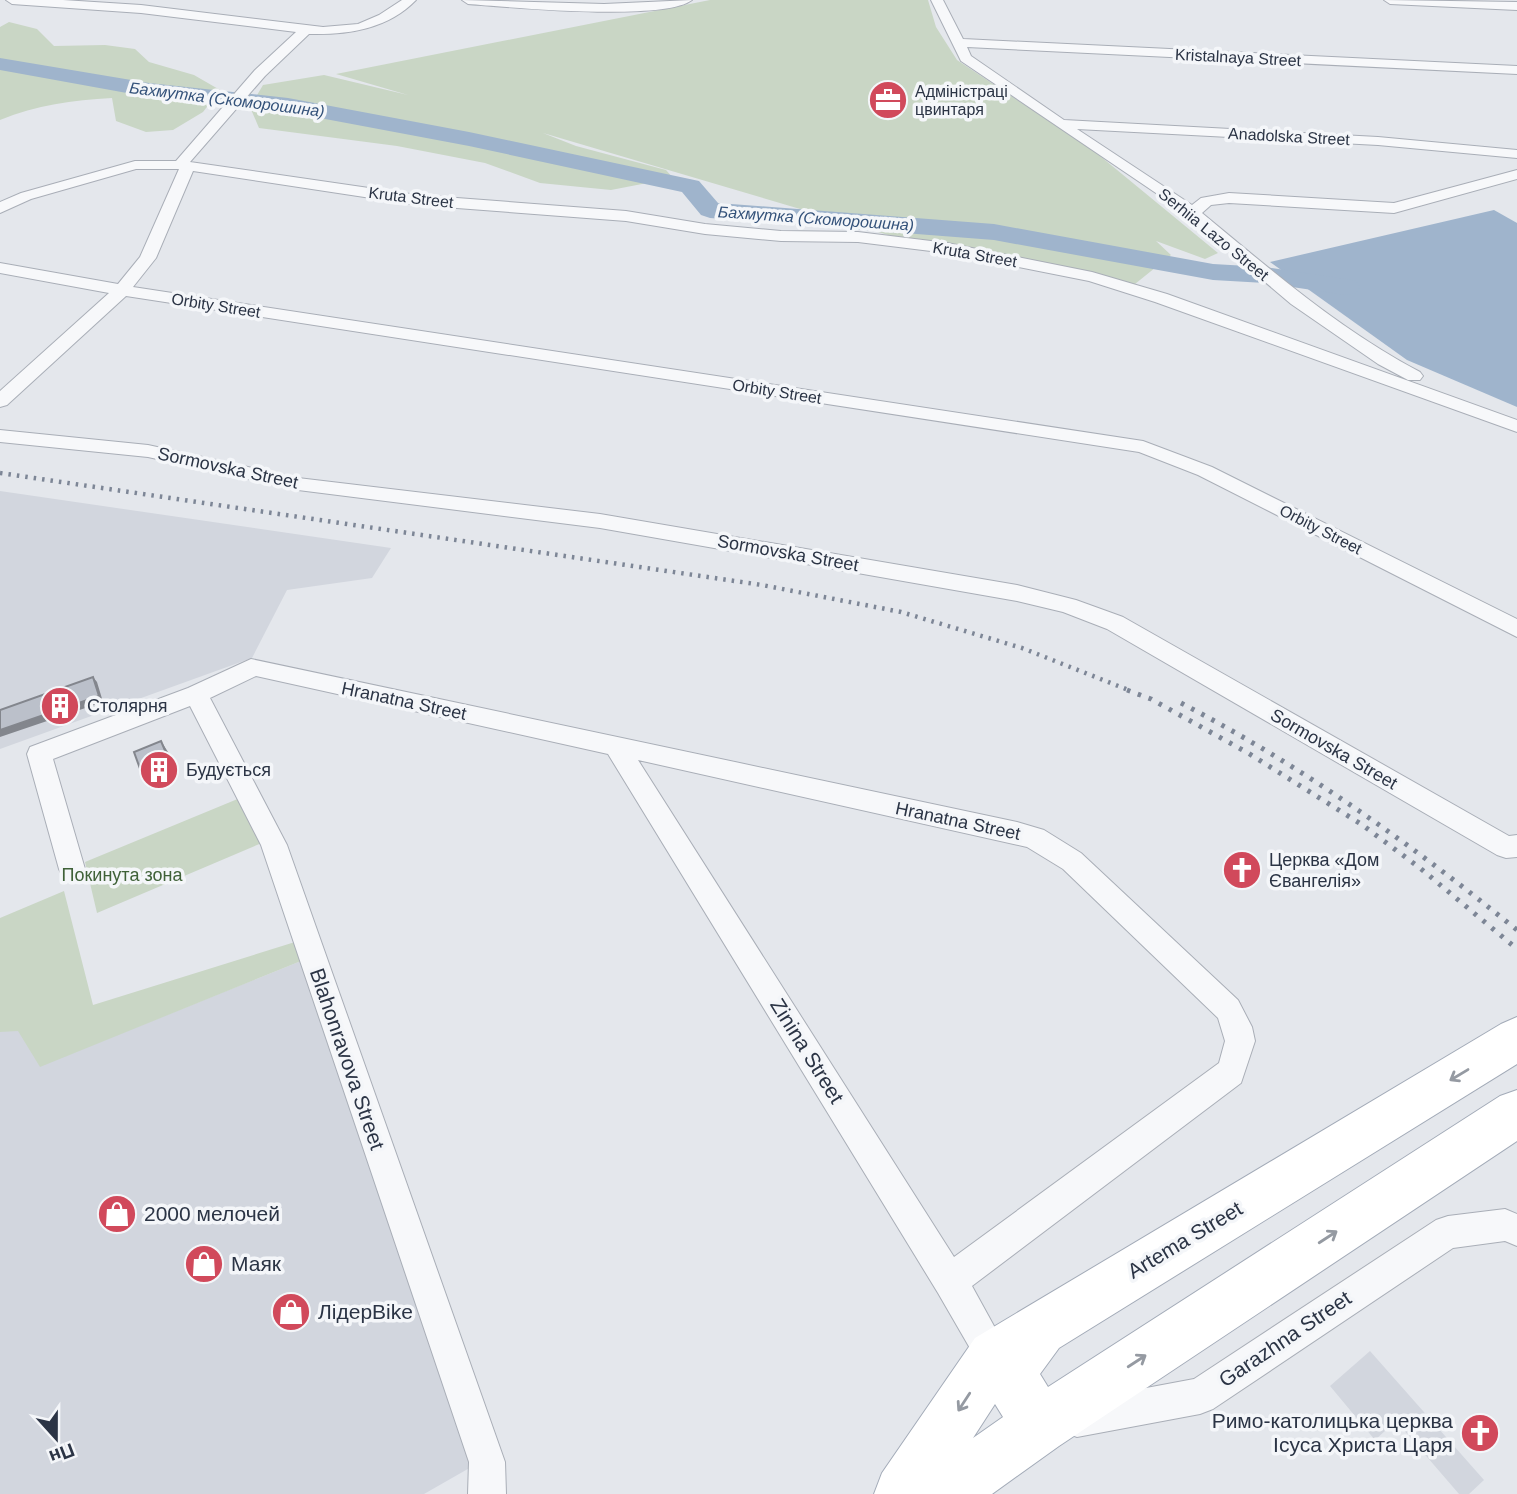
<svg xmlns="http://www.w3.org/2000/svg" width="1517" height="1494" font-family="Helvetica,sans-serif">
  <rect width="100%" height="100%" fill="#e4e7ec"/>
  <path fill="#d2d6de" d="M0,491L391,548L372,578L287,590L252,658L0,749Z
    M301,961L480,1462L424,1494H0V1025L18,1029L40,1066Z
    M1370,1351L1484,1480L1469,1494H1459L1396,1421L1375,1440L1330,1386Z"/>
  <path fill="#c9d6c5" d="M710,0H928L936,27L957,60L1094,151L1218,253L1205,259L1156,241L1171,255L1135,284L986,252L895,237L543,133L576,146L666,170L673,178L611,190L540,183L485,163L397,146L259,128L250,107L263,85L324,75L408,95L336,74Z
    M9,22L37,29L54,46L105,45L135,49L149,62L194,75L220,90L203,112L173,130L146,132L116,121L112,98C72,100 37,105 0,120V27Z
    M240,798L264,842L97,913L85,862Z
    M64,891L93,1005L295,942L301,961L40,1067L18,1031L0,1032V918Z"/>
  <path fill="#9fb4cc" d="M1494,210L1517,223V407L1407,360L1270,262Z"/>
  <g fill="none" stroke-linecap="round" stroke-linejoin="round">
    <path fill="#9fb4cc" fill-rule="evenodd" d="M0,58L149,83L288,98L469,132L699,181L718,203L994,224L1213,264L1265,267L1346,279L1356,281L1360,287L1356,293L1346,295L1265,283L1213,280L994,240L710,218L701,215L682,192L469,146L288,112L149,97L0,70Z"/>
    <g stroke="#a9aeb7" stroke-width="2">
      <path id="street" d="M6,0H63L141,5L323,27L358,24L379,15L402,0H416C388,29 348,35 309,34L265,76L190,162L417,195L626,211L705,224L781,231L858,232L947,243L1092,272L1167,294L1517,420V432L1155,302L1089,281L947,253L858,242L781,241L705,234L626,221L417,205L193,171L156,258L133,287L1143,441L1212,467L1517,619V637L1198,475L1139,452L126,296L7,405L0,407V391L109,293L0,273V263L118,284L140,257L179,169H136L31,199L0,213V202L21,193L135,161H176L255,70L296,32L141,13L12,4Z
        M462,0L604,4L692,0C664,22 508,7 468,4Z
        M931,0H943L963,39L1517,66V74L967,47L971,56L1064,120L1378,137L1517,150V158L1378,145L1077,129L1192,205L1201,198L1229,193L1394,203L1517,170V179L1394,213L1229,203L1211,205L1202,213C1271,270 1340,330 1420,372L1423,376L1420,380H1408L1378,364L1291,304L1178,208L961,61Z
        M1384,0L1517,2V10L1390,4Z
        M0,430L148,445L298,478L600,514L1017,585L1076,600L1123,617L1509,836L1517,835V857L1506,858L1497,855L1107,629L1063,612L1017,601L600,528L298,490L148,457L0,442Z
        M251,659L1017,822L1044,830L1081,853L1238,1000L1252,1027L1255,1041L1241,1083L972,1286L1011,1357L1006,1369L994,1374L982,1369L938,1293L608,754L256,676L210,698L287,845L505,1462L506,1494H468L469,1462L261,845L190,706L53,759L85,869L81,877L72,880L63,877L59,869L27,754L30,747L188,688ZM638,760L1027,847L1063,869L1218,1018L1225,1041L1219,1063L954,1257Z
        M1505,1209L1517,1214V1246L1505,1241L1453,1248L1213,1409L1200,1414L1077,1437L1064,1432L1059,1419L1064,1406L1077,1401L1194,1379L1436,1220L1448,1216Z"/>
    </g>
    <g stroke="#a3abb8" stroke-width="2">
      <path id="primary" d="M1517,1017V1064L1059,1348L1040,1374L1048,1387L1500,1096L1517,1090V1141L1059,1446L992,1494H874L882,1473L975,1338L1501,1024ZM995,1404L1003,1417L973,1438Z"/>
    </g>
    <use href="#street" fill="#f7f8fa" fill-rule="evenodd"/>
    <use href="#primary" fill="#fff" fill-rule="evenodd"/>
    <path stroke="#7d8696" stroke-width="4.5" stroke-dasharray="2.5 6" stroke-linecap="butt" d="M0,473L762,585L901,612L1022,648L1131,691"/>
    <path stroke="#7d8696" stroke-width="5" stroke-dasharray="3.5 8" stroke-linecap="butt" d="M1127,690L1151,699L1248,753L1361,824L1420,868L1517,949
      M1181,703C1302,766 1411,844 1517,930"/>
  </g>
  <path fill="#83868d" d="M93,677L97,682L103,702L0,737V730Z
    M161,741L168,752L178,776L150,788L143,777Z"/>
  <path fill="#bbc0ca" stroke="#83868d" stroke-width="2" d="M93,677L99,696L0,730V710Z
    M161,741L171,765L143,777L134,752Z"/>
  <defs><path id="oneway-shaft" d="M-6 0H5M1.5-3L5.5 0L1.5 3" fill="none" stroke-width="1.6" stroke-linecap="round" stroke-linejoin="round" transform="scale(1.75)"/></defs>
  <g stroke="#959aa2">
    <use href="#oneway-shaft" transform="translate(1459 1075) rotate(149)"/>
    <use href="#oneway-shaft" transform="translate(1328 1237) rotate(-33)"/>
    <use href="#oneway-shaft" transform="translate(1137 1361) rotate(-33)"/>
    <use href="#oneway-shaft" transform="translate(964 1402) rotate(123)"/>
  </g>
  <defs>
    <g id="office-disc" transform="scale(2.0125)"><circle r="9.5" fill="#d1495b" stroke="#f4f6f9"/><path d="M-6-3h4V-5.5h4V-3h4V5H-6ZM-1-4.5V-3h2v-1.5ZM-6 0V1H6V0Z" fill="#fff"/></g>
    <g id="building-disc" transform="scale(2.0125)"><circle r="9.5" fill="#d1495b" stroke="#f4f6f9"/><path d="M-4-6H4V6H1V3H-1V6H-4ZM-2.5-4.3h1.7v1.8h-1.7ZM.8-4.3h1.7v1.8H.8ZM-2.5-1h1.7V.8h-1.7ZM.8-1h1.7V.8H.8Z" fill="#fff"/></g>
    <g id="church-disc" transform="scale(2.0125)"><circle r="9.5" fill="#d1495b" stroke="#f4f6f9"/><path d="M-1.2-6h2.4v3.5h3.3v2.4h-3.3V6h-2.4V-.1h-3.3v-2.4h3.3Z" fill="#fff"/></g>
    <g id="shop-disc" transform="scale(2.0125)"><circle r="9.5" fill="#d1495b" stroke="#f4f6f9"/><path d="M-5-2.5h2.3a2.7 3.5 0 0 1 5.4 0H5L5.5 6h-11ZM-1.5-2.5h3a1.5 2.3 0 0 0-3 0Z" fill="#fff"/></g>
  </defs>
  <g fill-rule="evenodd">
    <use href="#office-disc" x="888" y="100"/>
    <use href="#building-disc" x="60" y="706"/>
    <use href="#building-disc" x="159" y="770"/>
    <use href="#church-disc" x="1242" y="870"/>
    <use href="#shop-disc" x="117" y="1214"/>
    <use href="#shop-disc" x="204" y="1264"/>
    <use href="#shop-disc" x="291" y="1312"/>
    <use href="#church-disc" x="1480" y="1433"/>
  </g>
  <g text-anchor="middle" stroke-width="7" stroke-linejoin="round" paint-order="stroke">
    <g font-size="16" fill="#2b3445" stroke="#f4f6f9">
      <text transform="translate(1238 57) rotate(3)" y="6">Kristalnaya Street</text>
      <text transform="translate(1289 136) rotate(3)" y="6">Anadolska Street</text>
      <text transform="translate(411 197) rotate(7)" y="6">Kruta Street</text>
      <text transform="translate(1214 234) rotate(39)" y="6">Serhiia Lazo Street</text>
      <text transform="translate(975 254) rotate(10)" y="6">Kruta Street</text>
      <text transform="translate(216 305) rotate(9)" y="6">Orbity Street</text>
      <text transform="translate(777 391) rotate(9)" y="6">Orbity Street</text>
      <text transform="translate(1321 529) rotate(27)" y="6">Orbity Street</text>
    </g>
    <g font-size="16" fill="#2b3445" stroke="#f4f6f9" text-anchor="start">
      <text x="915" y="97">Адміністраці<tspan x="915" dy="18">цвинтаря</tspan></text>
    </g>
    <g font-size="16" font-style="italic" fill="#34527a" stroke="#f4f6f9">
      <text transform="translate(227 99) rotate(7)" y="6">Бахмутка (Скоморошина)</text>
      <text transform="translate(816 218) rotate(4)" y="6">Бахмутка (Скоморошина)</text>
    </g>
    <g font-size="18" fill="#2b3445" stroke="#f4f6f9">
      <text transform="translate(228 468) rotate(12)" y="6">Sormovska Street</text>
      <text transform="translate(788 553) rotate(10)" y="6">Sormovska Street</text>
      <text transform="translate(404 701) rotate(12)" y="6">Hranatna Street</text>
      <text transform="translate(1334 749) rotate(30)" y="6">Sormovska Street</text>
      <text transform="translate(958 821) rotate(12)" y="6">Hranatna Street</text>
    </g>
    <g font-size="18" fill="#2b3445" stroke="#f4f6f9" text-anchor="start">
      <text x="87" y="712">Столярня</text>
      <text x="186" y="776">Будується</text>
      <text x="1269" y="866">Церква «Дом<tspan x="1269" dy="21">Євангелія»</tspan></text>
    </g>
    <g font-size="18" fill="#3f6138" stroke="#f4f6f9">
      <text x="122" y="881">Покинута зона</text>
    </g>
    <g font-size="21" fill="#2b3445" stroke="#f4f6f9">
      <text transform="translate(807 1051) rotate(58)" y="7">Zinina Street</text>
      <text transform="translate(347 1059) rotate(71)" y="7">Blahonravova Street</text>
      <text transform="translate(1185 1240) rotate(-31)" y="7">Artema Street</text>
      <text transform="translate(1285 1339) rotate(-34)" y="7">Garazhna Street</text>
    </g>
    <g font-size="21" fill="#2b3445" stroke="#f4f6f9" text-anchor="start">
      <text x="144" y="1221">2000 мелочей</text>
      <text x="231" y="1271">Маяк</text>
      <text x="318" y="1319">ЛідерBike</text>
      <text x="1453" y="1428" text-anchor="end">Римо-католицька церква<tspan x="1453" dy="24">Ісуса Христа Царя</tspan></text>
    </g>
  </g>
  <g transform="translate(56 1438) rotate(159)" stroke="#f4f6f9" stroke-width="5" paint-order="stroke">
  <path d="M0-5L12 26L0 18L-12 26Z" fill="#2b3445"/>
  <text y="-10" font-size="19" font-weight="bold" text-anchor="middle" fill="#2b3445">Пн</text>
  </g>
</svg>
